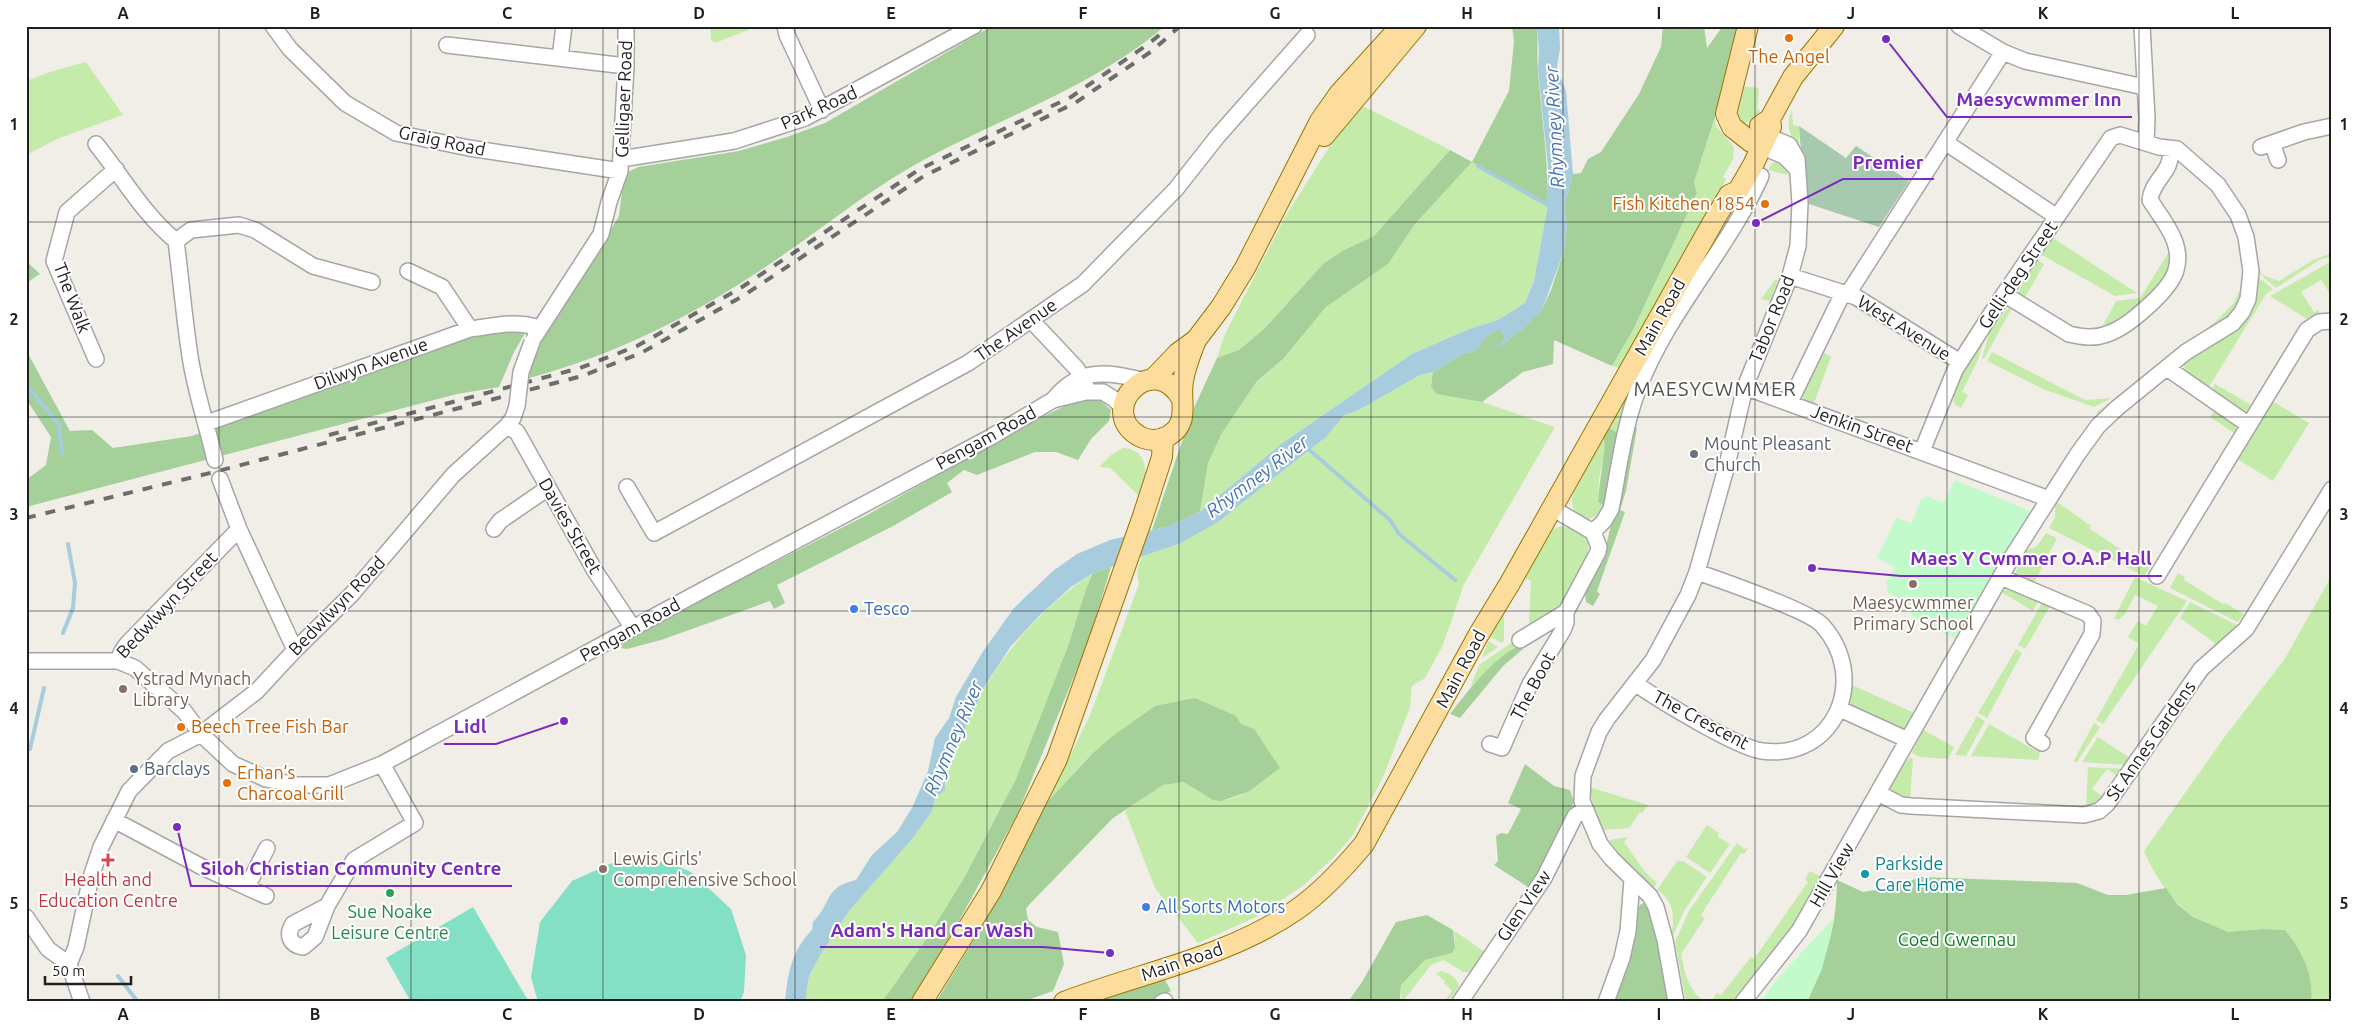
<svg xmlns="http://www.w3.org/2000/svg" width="2358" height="1028" font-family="Ubuntu,sans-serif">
  <rect width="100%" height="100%" fill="#f0eee6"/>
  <path fill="#c5ebab" d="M710,26H758L715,43L711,40Z
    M86,62L123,115L57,139L26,155V81L53,71Z
    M1742,86L1759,88L1757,109L1760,110L1756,119L1746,123L1740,120L1736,115Z
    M1357,103L1450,150L1374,236L1344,250L1323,264L1264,329L1239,350L1217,358L1225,334L1285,217Z
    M1792,110L1793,125L1799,126V150C1791,136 1784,126 1792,110Z
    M1715,117L1716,126L1734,147L1733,159L1723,177L1726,179L1696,239L1623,369L1612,366L1633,330L1697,193L1694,182Z
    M1472,162L1548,205L1534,281L1525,303L1498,320L1469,329L1412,354L1281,444L1200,512L1208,463L1222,433L1257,381L1283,359L1326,307L1388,264L1415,224Z
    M1777,162L1786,168L1788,175L1768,170L1772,163Z
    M2053,238L2137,293L2115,296L2042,255Z
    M2170,250L2169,276C2148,297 2129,318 2101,329L2116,301L2140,298Z
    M2332,253V256L2319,260L2276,288L2254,269V259L2262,275L2279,281L2313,260Z
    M2038,260L2044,264L2024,299L2019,295V290Z
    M2332,261V296L2321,280L2301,292L2314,312L2318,310L2320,314L2307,319L2270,296Z
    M2254,274L2273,289L2266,294L2207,390L2186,375L2184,367L2185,360L2235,324Z
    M1775,280H1778L1770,301L1761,299Z
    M2239,292L2244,294L2241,307L2096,421L2097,412L2215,322L2233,304Z
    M2010,306L2012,308L1984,359L1982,358L1990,330Z
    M1984,340L1978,360L1962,392L1968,395L1961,408L1955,405C1947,393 1976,352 1984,340Z
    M1992,352L2081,398L2087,400L2112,398L2094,407L2043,389L1987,361Z
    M1825,353L1831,357L1814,403L1803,399L1802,394L1822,354Z
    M1433,372L1431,386L1436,394L1482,402L1555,427L1464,584L1443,645L1425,678L1412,686L1410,707L1384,775L1353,835L1335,856L1304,885L1256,917L1198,943L1155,888L1125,811C1139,801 1157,784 1174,782C1182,781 1186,784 1192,788C1216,802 1222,804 1248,792L1254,729L1241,724L1155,706L1093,753L1048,801L1090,715L1139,584L1137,571L1142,556L1181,543L1218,522L1326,437L1344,415L1357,411L1420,375Z
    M1637,373L1620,434L1605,426Z
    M2215,384L2251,405L2247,411H2243L2212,390Z
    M2272,401L2309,423L2273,481L2237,459Z
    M2216,408L2238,425L2234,433L2210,417Z
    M1602,435L1605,451L1599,479L1598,502L1604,506L1601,514L1587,520C1574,514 1570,507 1573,494Z
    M1123,448C1151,450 1147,477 1140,497L1110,468L1099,467L1112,454Z
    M2057,502L2091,526L2089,528L2132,557L2134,555L2151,565L2144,576L2049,528L2055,517V506Z
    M1562,526C1602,533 1588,558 1573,583C1568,592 1564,603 1557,610C1550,617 1538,620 1529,625L1531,581L1524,578L1504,614V640L1502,643L1488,636L1546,537L1553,529Z
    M2046,533L2057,538L2034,583L2015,574L2025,551L2037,546Z
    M1093,573L1086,589L1068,646L1016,779L964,878L929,935L882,1002H805L809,976L822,952L849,911L913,838L932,811L935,799L945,790C945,770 954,753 961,735C989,668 1033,613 1093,573Z
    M2178,573L2185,577L2184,580L2223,604L2225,603L2244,614L2238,622L2170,588Z
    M2332,575V1002H2311C2315,976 2301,949 2285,930C2277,929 2269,929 2262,929C2251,929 2237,934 2227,932C2187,923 2159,887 2144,851L2226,735L2284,660Z
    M2135,577L2187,601L2103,724L2096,720L2139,644L2128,637L2138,621L2146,626L2158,606L2135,595L2125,614L2118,620L2114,618Z
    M2007,589L2038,601L2033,611L2001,592Z
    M2190,602L2237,625L2216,644L2180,618Z
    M2042,603L2050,606L2025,649L2018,645Z
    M1488,641L1498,647L1482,658Z
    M1514,641L1518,646L1497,660L1470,688L1479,665Z
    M2016,649L2022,653L1987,718L1978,713Z
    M1852,685L1914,713L1905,729L1848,704Z
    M1977,716L1985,721L1966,756L1955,755Z
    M2094,723L2100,727L2077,762H2073Z
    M1989,724L2040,753L2038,760L1971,756Z
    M1923,730L1954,747L1948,759L1920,757L1912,753Z
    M2098,737L2130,758L2126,765L2082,762Z
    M1910,757L1913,759L1910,799L1895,796L1890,790L1892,780Z
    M2088,767L2124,769L2118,776L2107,769L2092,789L2104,797L2093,806L2086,807Z
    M1589,787L1648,805L1642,813L1640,812L1629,828L1603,830L1595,813Z
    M1707,825L1719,833L1718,837L1730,844L1710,873L1686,857Z
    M1628,837L1624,842L1645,872L1657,883L1653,888L1625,862L1609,840Z
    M1737,843L1744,849L1748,848L1744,854L1741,853L1704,910L1701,916L1705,918L1681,954C1685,974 1688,990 1705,1002H1686L1675,942L1689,911Z
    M1677,861H1683L1707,877L1684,911L1673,936H1671C1675,918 1674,900 1657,890Z
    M1810,871L1822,877L1804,912L1783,942L1733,1002H1711L1717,993L1721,995L1751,957L1754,959L1808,882L1805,880Z
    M1453,930L1485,952L1470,972H1463L1444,960L1431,965L1403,1001L1401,998V985L1425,960L1452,953L1455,940Z
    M1441,971C1448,972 1458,979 1459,986L1448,1002H1444L1452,991L1444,983L1445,981L1436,974Z"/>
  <path fill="#a5d09a" d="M992,26H1165C1090,90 995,119 911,167C866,193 825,226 783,255C702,311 624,352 529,378L537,344L605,244L606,238L619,216L624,174L638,167L739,151L787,137L825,123Z
    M1512,26H1537C1538,42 1537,58 1538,73C1542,117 1548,161 1548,205L1472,162L1415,224L1388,264L1326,307L1283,359L1257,381L1222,433L1208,463L1200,512L1169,526L1152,530L1192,412L1217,358L1239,350L1264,329L1323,264L1344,250L1374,236L1450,150L1472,162L1509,91L1514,41Z
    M1663,26H1704L1707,48L1723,26H1738L1715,117L1694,182L1697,193L1633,330L1612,366L1554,340L1553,364L1523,372L1482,402L1436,394L1431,386L1433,372L1465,353L1475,351L1487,336L1495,331H1501L1505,336L1503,341L1507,342L1514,333L1542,310L1551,290L1564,251L1567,227L1564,206L1573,174L1581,173L1588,159L1601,152L1639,94L1661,47Z
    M26,261L40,274L26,283Z
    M528,328L514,352L499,387L457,394L26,507V480L46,465L51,437L26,399V350L70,431L92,430L113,448L192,436L455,341L479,334Z
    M1095,400L1101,401L1111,410L1109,421L1091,439L1078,460L1056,452H1035L977,475L964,470L947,483L952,492L895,525L777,585L785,603L774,609L770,601L661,640L627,649L621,648L623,643L657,622L867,515L1032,422L1075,401Z
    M1605,426L1620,434L1604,506L1598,502C1599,485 1602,470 1604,453C1606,443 1601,437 1605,426Z
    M1635,427L1637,428L1626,491L1620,510L1625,512L1597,591L1600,594L1593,606L1586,602L1585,593L1604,554Z
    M1111,567L1089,640L1017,815L926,981L911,1002H882L929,935L964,878L1016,779L1068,646L1086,589L1093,573Z
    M1518,646L1523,649L1503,666L1460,718L1450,714C1470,689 1489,662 1518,646Z
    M1195,698L1236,716L1241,724L1254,729L1280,768L1248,792L1221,801L1213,800L1183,782L1163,785L1113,818L1026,908L1028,920L1037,927L1058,932L1064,964L1053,991L1022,1002H936L975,938L1048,801L1093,753L1114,735L1155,706Z
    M1525,764L1554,786L1570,790L1574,802L1549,856L1528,887L1494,865L1498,861L1496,836L1501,833L1508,834L1521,809L1508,803Z
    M1921,877L2077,883L2108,895H2126L2166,888L2177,904L2193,917L2228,932L2263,929L2285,930C2301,949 2315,976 2311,1002H1807C1826,961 1837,924 1837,880L1863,892L1889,888Z
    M1643,903C1655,911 1666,985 1669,1002H1614L1629,964L1637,910L1640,905Z
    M1427,915L1453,930L1455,948L1452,953L1425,960L1401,985L1400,998L1403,1002H1348L1362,982L1396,922Z
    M1163,976L1171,991L1147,1002H1086Z"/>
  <path fill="#a7c9af" d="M1799,126L1846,158L1856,146L1909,181L1879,227L1809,204C1806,177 1800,152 1799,126Z"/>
  <path fill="#c3facc" d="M1955,480L2030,511L1956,639C1945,633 1930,629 1920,622C1907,611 1904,600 1888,593L1886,583L1895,567L1877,558L1896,518L1912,523L1920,501L1926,496L1943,503Z
    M1835,917L1822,969L1807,1002H1761L1776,980Z"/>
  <path fill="#83e0c5" d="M616,861L668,862L691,872L731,909L746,955L744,992L740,1002H538L531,977L540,922L572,881Z
    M473,907L529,1002H411L386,958Z"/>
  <path fill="#a6ccde" d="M1537,26H1559L1560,49L1557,67L1566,91L1573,174L1564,206L1567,227L1564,251L1542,310L1521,332L1514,333C1508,342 1503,346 1492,349L1503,341L1505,336L1501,331H1495L1487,336L1475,352L1465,353L1433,372L1420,375L1357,411L1344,415L1326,437L1218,522L1181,543L1093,573L1071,587L1040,615L1011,646L986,684L951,758L945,781V790L935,799L932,811L913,838L849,911L822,952L809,976L805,1002H785C788,973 791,952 812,930L813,922C832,903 824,887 856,880L872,855L897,832L912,808L928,771L935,738L949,718L956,697L982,653L1014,608L1053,571L1077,554L1110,540L1169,526L1200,512L1281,444L1412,354L1469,329L1498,320L1525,303L1534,281L1548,205V167L1538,69L1539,51Z"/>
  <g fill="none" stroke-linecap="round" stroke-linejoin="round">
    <path stroke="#a6ccde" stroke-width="4" d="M1478,166L1548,205
      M26,384L59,425L62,453
      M1306,447L1390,520L1399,534L1455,580
      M63,633L73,608L75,583L68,544
      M30,749L44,688
      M118,976L138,1002"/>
    <g stroke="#a6a6a6" stroke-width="18">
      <path id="minor" d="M273,26L290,49L345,103L396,133L469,148L620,171
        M785,26L787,35L822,110
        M1959,26L2003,52L2025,61L2144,87
        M2142,26L2147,118L2146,143
        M447,45L626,66
        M560,58L564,26
        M1945,142L2057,217
        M1753,143L1784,156L1796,168
        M2272,143L2278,160
        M96,144C122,176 143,214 176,241
        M2261,147L2304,132L2332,126
        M621,159L734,141L805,118L974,26
        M408,271L442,287L470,329
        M1790,276L1856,297L1960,362
        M2004,294L2069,334C2082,337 2094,339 2107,334C2127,328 2171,290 2176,270C2184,243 2163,221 2150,200C2152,179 2174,172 2170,149
        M1031,320L1077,369L1086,386
        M535,336L601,234L609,202L620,171L626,66V26
        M96,359L54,261L67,212L116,169
        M2167,368L2249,425
        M1745,387L2049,499
        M1053,400C1080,366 1108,372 1146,381
        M1790,402L1840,299L1851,289L2003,52
        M207,423L470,329C494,326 516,320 539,328
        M507,426L517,432L595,571L633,628
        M215,460C207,425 195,391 190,356C184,317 181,279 176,241L191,230L239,225L255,230L313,266L372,282
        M220,479L239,529L295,650
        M627,487L654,533L968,363L1083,284L1176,189L1217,137L1307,35
        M494,529L500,521L548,488
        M1593,532L1604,521L1611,509C1619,469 1624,425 1639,387C1669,310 1728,250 1761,176
        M2157,576L2307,330L2319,322L2332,321
        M2001,577L2088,614L2093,621L2092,634L2034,738L2042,743
        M1520,640L1566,612L1598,552L1599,547L1593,532L1552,508
        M26,661H118L135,668L184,711L201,734L233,764L266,779L297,785H329L382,764L703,590L989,438L1053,400L1086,392H1103L1114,399L1123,408
        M118,661L122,651L127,644L239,529
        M1635,683C1657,699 1738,748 1762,751C1835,761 1870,678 1822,625C1809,611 1720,580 1697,572
        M1840,709L1908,740
        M1490,744L1502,748L1530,684L1563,630L1566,622V612
        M1878,793L1901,805L1911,806L2084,815L2099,811L2107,804L2201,669L2246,629L2332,489
        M114,820L202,867L266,896
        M247,887L267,848
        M327,906L293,924C286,935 290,945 303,947L315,937L327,906L354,860L415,823L382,764
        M26,917L48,949L69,964
        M69,964L76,947L91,877L101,847L129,791L168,751L201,734L257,691L295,650L351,595L453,475L507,426L513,418L517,406
        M69,964L82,1002
        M1162,1002L1165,1001
        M1460,1002L1544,878L1575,816L1584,810
        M1606,1002L1622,958L1628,931L1632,880
        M1676,1002L1665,940L1656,907L1650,896L1612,859L1600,844L1582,801L1583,776L1599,732L1607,719L1653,660L1688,595L1697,572L1727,465L1745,387L1790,276L1798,246L1800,203L1797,159L1789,145L1758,132
        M1743,1002L1799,931L2012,557L2077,455L2098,426L2117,408L2186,352L2233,323L2242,312L2248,299L2251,271L2246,237L2238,215L2218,185L2177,149L2159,147L2120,135L2111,138L2004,294L1955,370L1922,451"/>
    </g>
    <g stroke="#9b7600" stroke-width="22">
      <path id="major" d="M1748,26L1726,114L1732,127L1751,142
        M1760,126L1770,119L1793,77L1834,26
        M1324,136L1416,26
        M1153,379L1178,353L1196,340L1221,307L1245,268L1320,121L1339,94L1401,26
        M1182,399C1153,348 1095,410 1139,436C1148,441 1159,441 1168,436C1191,423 1179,401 1183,381C1185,367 1191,353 1196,340
        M922,1002L991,891L1057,759L1143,516L1162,457L1163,438
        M1064,1002C1142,972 1226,958 1296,910C1322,892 1344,868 1364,844L1479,634L1510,583L1713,222L1729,195L1738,191L1753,165L1771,127L1770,119"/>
    </g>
    <use href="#minor" stroke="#fff" stroke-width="15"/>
    <use href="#major" stroke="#fddd9e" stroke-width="20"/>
    <path stroke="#6d6d6d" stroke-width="4" stroke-dasharray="10 10" stroke-linecap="butt" d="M329,435L580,368L637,346L739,289L920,169L1071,97L1147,45L1167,29
      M26,518L218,471L582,376L641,353L743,296L924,176L1075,103L1152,51L1180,26"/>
    <g stroke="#a6a6a6" stroke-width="18" stroke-linecap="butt">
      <path id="minor-bridge" d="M517,406L521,372L532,342"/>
    </g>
    <use href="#minor-bridge" stroke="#fff" stroke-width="15"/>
  </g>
  <path fill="none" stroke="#1f1f1f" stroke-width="1" stroke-opacity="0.55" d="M219,26V1002M411,26V1002M603,26V1002M795,26V1002M987,26V1002M1179,26V1002M1371,26V1002M1563,26V1002M1755,26V1002M1947,26V1002M2139,26V1002M26,222H2332M26,417H2332M26,611H2332M26,806H2332"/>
  <g fill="#e8710a" stroke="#fff" stroke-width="2">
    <circle cx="1789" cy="38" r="5"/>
    <circle cx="1765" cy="204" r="5"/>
    <circle cx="181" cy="727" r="5"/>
    <circle cx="227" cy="783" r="5"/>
  </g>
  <circle fill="#6b7280" stroke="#fff" stroke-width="2" cx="1694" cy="454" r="5"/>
  <g fill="#8d6e63" stroke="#fff" stroke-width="2">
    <circle cx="1913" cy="584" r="5"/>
    <circle cx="123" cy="689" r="5"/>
    <circle cx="603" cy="869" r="5"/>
  </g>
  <g fill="#3f7fe0" stroke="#fff" stroke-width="2">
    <circle cx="854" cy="609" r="5"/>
    <circle cx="1146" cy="907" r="5"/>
  </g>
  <circle fill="#5c6f8a" stroke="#fff" stroke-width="2" cx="134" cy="769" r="5"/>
  <path fill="#e0444e" stroke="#fff" stroke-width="2" d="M105.5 852.5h5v5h5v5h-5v5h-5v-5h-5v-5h5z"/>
  <circle fill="#0f9aa8" stroke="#fff" stroke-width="2" cx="1865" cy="874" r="5"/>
  <circle fill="#2e9e5b" stroke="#fff" stroke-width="2" cx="390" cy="893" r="5"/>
  <g text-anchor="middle" stroke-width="4" stroke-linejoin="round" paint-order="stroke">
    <g font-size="18" fill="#c56008" stroke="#fff" text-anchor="start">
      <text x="1789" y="63" text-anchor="middle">The Angel</text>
      <text x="1755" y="210" text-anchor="end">Fish Kitchen 1854</text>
      <text x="191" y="733">Beech Tree Fish Bar</text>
      <text x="237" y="779">Erhan’s<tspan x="237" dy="21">Charcoal Grill</tspan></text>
    </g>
    <g font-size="18" fill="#1f1f1f" stroke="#fff">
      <text transform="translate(624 99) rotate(-88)" y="6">Gelligaer Road</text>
      <text transform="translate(819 108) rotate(-24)" y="6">Park Road</text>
      <text transform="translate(442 141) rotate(12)" y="6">Graig Road</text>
      <text transform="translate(2018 275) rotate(-56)" y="6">Gelli-deg Street</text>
      <text transform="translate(72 298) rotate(69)" y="6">The Walk</text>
      <text transform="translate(1660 317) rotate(-61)" y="6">Main Road</text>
      <text transform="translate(1772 319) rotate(-68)" y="6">Tabor Road</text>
      <text transform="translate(1904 328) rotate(32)" y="6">West Avenue</text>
      <text transform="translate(1016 330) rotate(-35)" y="6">The Avenue</text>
      <text transform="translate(371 364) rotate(-20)" y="6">Dilwyn Avenue</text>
      <text transform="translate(1862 429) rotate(20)" y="6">Jenkin Street</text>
      <text transform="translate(986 438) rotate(-29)" y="6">Pengam Road</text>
      <text transform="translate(570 526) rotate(60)" y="6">Davies Street</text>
      <text transform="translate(167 605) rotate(-47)" y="6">Bedwlwyn Street</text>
      <text transform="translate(337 606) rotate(-46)" y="6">Bedwlwyn Road</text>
      <text transform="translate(630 630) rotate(-29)" y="6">Pengam Road</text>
      <text transform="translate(1461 669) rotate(-62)" y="6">Main Road</text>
      <text transform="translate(1533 686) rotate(-62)" y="6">The Boot</text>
      <text transform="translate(1701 720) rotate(28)" y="6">The Crescent</text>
      <text transform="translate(2151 741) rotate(-55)" y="6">St Annes Gardens</text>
      <text transform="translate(1832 875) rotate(-60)" y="6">Hill View</text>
      <text transform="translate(1524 906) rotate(-56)" y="6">Glen View</text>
      <text transform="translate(1182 962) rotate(-19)" y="6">Main Road</text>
    </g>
    <g font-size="18" fill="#5b616d" stroke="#fff" text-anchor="start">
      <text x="1704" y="450">Mount Pleasant<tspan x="1704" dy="21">Church</tspan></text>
    </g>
    <g font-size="18" fill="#785e54" stroke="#fff" text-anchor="start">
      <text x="1913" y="609" text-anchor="middle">Maesycwmmer<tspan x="1913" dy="21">Primary School</tspan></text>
      <text x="133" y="685">Ystrad Mynach<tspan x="133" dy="21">Library</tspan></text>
      <text x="613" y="865">Lewis Girls'<tspan x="613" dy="21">Comprehensive School</tspan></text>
    </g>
    <g font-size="18" fill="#366cbe" stroke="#fff" text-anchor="start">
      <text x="864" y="615">Tesco</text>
      <text x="1156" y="913">All Sorts Motors</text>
    </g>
    <g font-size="18" fill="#4e5e75" stroke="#fff" text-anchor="start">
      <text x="144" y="775">Barclays</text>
    </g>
    <g font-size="18" fill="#0d838f" stroke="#fff" text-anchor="start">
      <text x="1875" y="870">Parkside<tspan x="1875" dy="21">Care Home</tspan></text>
    </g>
    <g font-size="18" fill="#be3a42" stroke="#fff">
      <text x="108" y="886">Health and<tspan x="108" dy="21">Education Centre</tspan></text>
    </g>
    <g font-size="18" fill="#27864d" stroke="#fff">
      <text x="390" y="918">Sue Noake<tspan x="390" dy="21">Leisure Centre</tspan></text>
    </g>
    <g font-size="18" fill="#0b801f" stroke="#fff">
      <text x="1957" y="946">Coed Gwernau</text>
    </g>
    <g font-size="19" font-style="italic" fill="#4a74b1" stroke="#fff">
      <text transform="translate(1554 127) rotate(-93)" y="7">Rhymney River</text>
      <text transform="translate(1257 476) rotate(-37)" y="7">Rhymney River</text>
      <text transform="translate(953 738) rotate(-67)" y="7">Rhymney River</text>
    </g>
    <g font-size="20" letter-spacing="1" fill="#525252" stroke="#fff">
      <text x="1715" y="396">MAESYCWMMER</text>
    </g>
  </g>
  <path fill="none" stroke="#7b2cbf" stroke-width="2" d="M1886 39L1947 117H2132M1756 223L1843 179H1934M1812 568L1901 576H2162M564 721L496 744H444M177 827L191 886H512M1110 953L1043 947H820"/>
  <g fill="#7b2cbf" stroke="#fff" stroke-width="2">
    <circle cx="1886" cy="39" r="5"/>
    <circle cx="1756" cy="223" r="5"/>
    <circle cx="1812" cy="568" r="5"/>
    <circle cx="564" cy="721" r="5"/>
    <circle cx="177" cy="827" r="5"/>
    <circle cx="1110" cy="953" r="5"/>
  </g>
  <g font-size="19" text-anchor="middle" font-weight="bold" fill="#7b2cbf" stroke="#fff" stroke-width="4" stroke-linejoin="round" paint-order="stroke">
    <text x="2039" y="106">Maesycwmmer Inn</text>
    <text x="1888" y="169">Premier</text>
    <text x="2031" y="565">Maes Y Cwmmer O.A.P Hall</text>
    <text x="470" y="733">Lidl</text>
    <text x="351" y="875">Siloh Christian Community Centre</text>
    <text x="932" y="937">Adam's Hand Car Wash</text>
  </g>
  <rect width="2358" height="1028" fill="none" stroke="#ffffff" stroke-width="55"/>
  <path d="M45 976v8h86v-8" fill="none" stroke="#1f1f1f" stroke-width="2.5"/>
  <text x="52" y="976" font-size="15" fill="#1f1f1f" stroke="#ffffff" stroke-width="4" paint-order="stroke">50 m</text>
  <rect x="28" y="28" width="2302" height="972" fill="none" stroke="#1f1f1f" stroke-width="2"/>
  <g font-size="16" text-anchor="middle" font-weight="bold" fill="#1f1f1f">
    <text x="123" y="19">A</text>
    <text x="315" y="19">B</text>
    <text x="507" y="19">C</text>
    <text x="699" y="19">D</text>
    <text x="891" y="19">E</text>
    <text x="1083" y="19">F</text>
    <text x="1275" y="19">G</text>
    <text x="1467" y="19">H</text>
    <text x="1659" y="19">I</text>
    <text x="1851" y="19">J</text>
    <text x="2043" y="19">K</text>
    <text x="2235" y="19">L</text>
    <text x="14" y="130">1</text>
    <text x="2344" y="130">1</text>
    <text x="14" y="325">2</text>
    <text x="2344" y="325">2</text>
    <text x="14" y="520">3</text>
    <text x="2344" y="520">3</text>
    <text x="14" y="714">4</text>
    <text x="2344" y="714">4</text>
    <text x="14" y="909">5</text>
    <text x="2344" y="909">5</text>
    <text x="123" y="1020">A</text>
    <text x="315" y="1020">B</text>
    <text x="507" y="1020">C</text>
    <text x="699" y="1020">D</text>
    <text x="891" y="1020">E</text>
    <text x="1083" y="1020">F</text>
    <text x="1275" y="1020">G</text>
    <text x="1467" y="1020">H</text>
    <text x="1659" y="1020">I</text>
    <text x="1851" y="1020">J</text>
    <text x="2043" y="1020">K</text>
    <text x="2235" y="1020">L</text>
  </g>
</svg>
